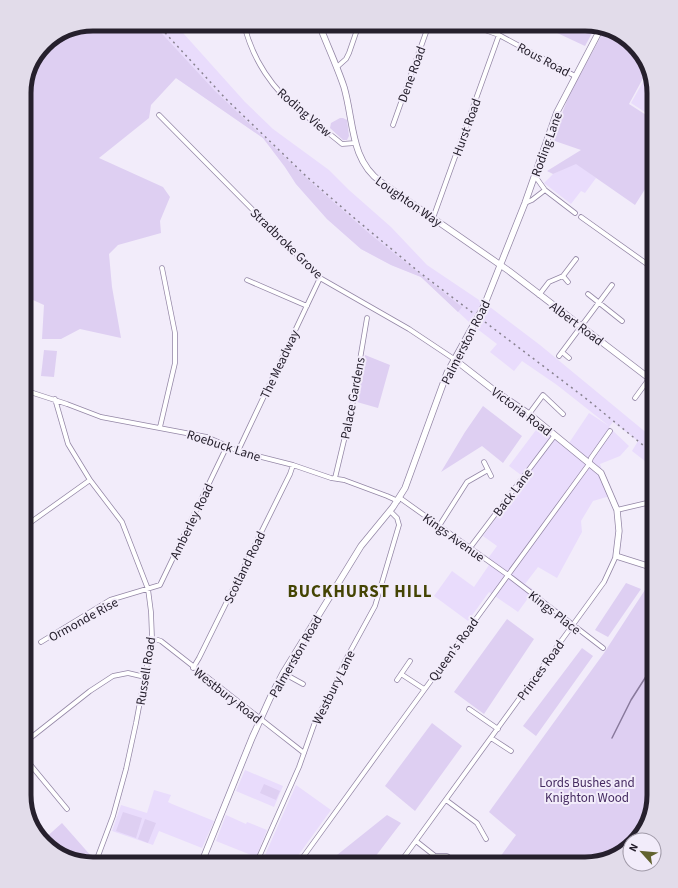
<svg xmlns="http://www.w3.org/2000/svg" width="678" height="888" font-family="'Source Sans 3',sans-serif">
  <rect width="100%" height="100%" fill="#f2ecfa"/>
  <path fill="#e9dcfc" d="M147,24H175L245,102L273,129L329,170L349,190L391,227L427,265L482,302L480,307L469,322L421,277L391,265L361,249L327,219L296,184L285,167L263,138L176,78Z
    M648,73L654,93V118L631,103Z
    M576,163L596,178L585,193L581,191L571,204L544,183L553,174Z
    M490,307L540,345L654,439V468L632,451L638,441L613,422L609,427L629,446L620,456L600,464L610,496L593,501L581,521L582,532L557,578L538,567L525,584L534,590L518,612L489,592L468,621L434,596L452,571L474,587L489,565V557L497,546L483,536L525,478L509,466L542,422L569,443L589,413L609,426L557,385L522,361L514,371L490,352L497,344L476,328Z
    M245,770L283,786L274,807L236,791Z
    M296,785L331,810L292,864H261Z
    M154,790L171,795L168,802L172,804L214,821L202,848L159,831L153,845L112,831L121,805L147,813Z
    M226,815L246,824L247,822L267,830L256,857L216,841Z"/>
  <path fill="#decff2" d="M93,24H153L215,91L313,184L371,235L462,307L458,312L421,277L391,265L361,249L327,219L296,184L285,167L263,138L176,78L151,105L149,118L99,158L163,187L170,197L160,221L161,233L118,245L109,254L112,287L121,338L80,329L61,339H42L44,305L24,296V88L31,62L47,41Z
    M538,24H590L596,26L585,46Z
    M605,29L620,33L643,55L647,71L629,104L654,120V175L635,205L576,164L553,174L547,171L581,150L552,140L569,95Z
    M340,118H343L347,120L349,136L347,140H343L330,128L331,123Z
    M44,350L57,351L54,377L41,376Z
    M365,355L390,365L378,408L357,402Z
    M483,406L522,436L503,463L482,446L441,472L465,432Z
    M654,576V796L645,829L635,840H630V845L623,853L586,864H495L516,835L489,812L604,653Z
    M626,583L641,589L608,637L595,630Z
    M507,619L534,639L484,714L454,692Z
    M582,648L593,656L536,736L523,726Z
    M432,723L462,746L415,811L385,786Z
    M264,784L280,791L276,800L260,793Z
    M123,812L142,818L136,838L116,831Z
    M387,815L401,823L375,857L346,864H341L337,855Z
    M145,819L156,823L148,843L138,839Z
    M62,823L92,857L90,863L59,855L43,840Z"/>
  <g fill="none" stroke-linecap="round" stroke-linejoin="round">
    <path stroke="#897a9c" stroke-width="1.5" d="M612,738L631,700L654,664"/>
    <g stroke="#9487a6" stroke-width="5.5">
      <path id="street" d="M244,24C252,59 273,90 301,112C315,123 329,133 342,144L355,143
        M468,24L499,35L575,76
        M337,67L346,59L349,53L359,24
        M159,115L320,278L409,329L454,359
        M393,125L429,24
        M535,176L545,190L575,213
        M648,192L654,195
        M525,203L532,200L545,190
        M581,217L654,269
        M433,218L499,35
        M563,276L568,282
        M247,280L307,306
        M588,294L622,321
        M539,295L549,282L563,276L576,259
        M562,352L569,358
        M559,356L612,285
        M24,390L67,404L101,417L207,437L238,451L293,465L331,478L344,480L387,496L398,501
        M635,398L654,372
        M55,399L68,444L90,480L122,522L148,589L151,612L152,638L136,723L126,769L113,816L95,864
        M529,414L543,395L563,414
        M160,427L175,363V333L162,268
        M238,451L320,278
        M484,462L491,476
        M335,478L352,407L367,318
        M400,498L508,575L603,648
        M617,510L651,502
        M439,526L467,482L488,470
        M24,527L90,480
        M469,549L555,435
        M152,638L161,641L304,753
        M41,642L110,600L160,585L227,446
        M193,668L199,658L290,474L293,465
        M283,673L303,684
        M401,674L424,689
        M397,680L410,661
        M469,709L498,729
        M491,738L511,751
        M24,743L90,691L113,676L128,673L145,677
        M24,757L67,809
        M446,800L477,823L486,839
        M416,841L435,856H447L457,864
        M256,864L299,767L315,722L335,684L345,661L375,606L399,525L397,518L390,511
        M298,864C394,730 492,598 589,464L591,458L610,431
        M399,864L604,582L616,556"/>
    </g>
    <g stroke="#9487a6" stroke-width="7">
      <path id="secondary" d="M319,24C327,45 337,66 344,87C354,121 350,160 381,182L509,271L654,382
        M484,306L525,203L557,112L601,28
        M454,359L495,391L529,414L601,473L617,510L619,531L616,556L654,568
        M201,864L252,738L271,696L283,673L361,546L393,507L405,488L447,373L474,324"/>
    </g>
    <use href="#street" stroke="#fff" stroke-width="4"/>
    <use href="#secondary" stroke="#fff" stroke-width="5.5"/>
    <path stroke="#888290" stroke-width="1.5" stroke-dasharray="2 4" stroke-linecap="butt" d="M157,24L226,99L306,176L353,217L419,272L584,397L654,454"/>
    <g stroke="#9487a6" stroke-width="7" stroke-linecap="butt">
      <path id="secondary-bridge" d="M474,324L484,306"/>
    </g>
    <use href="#secondary-bridge" stroke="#fff" stroke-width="5.5"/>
  </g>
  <g text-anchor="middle" stroke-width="4" stroke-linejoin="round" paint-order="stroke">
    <g font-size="13" fill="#26202d" stroke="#f2ecfa">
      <text transform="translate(544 59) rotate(28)" y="5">Rous Road</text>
      <text transform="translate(411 74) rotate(-70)" y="5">Dene Road</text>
      <text transform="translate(305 112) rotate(41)" y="5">Roding View</text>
      <text transform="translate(466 127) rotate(-70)" y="5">Hurst Road</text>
      <text transform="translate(546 144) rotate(-70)" y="5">Roding Lane</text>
      <text transform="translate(409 201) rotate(35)" y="5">Loughton Way</text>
      <text transform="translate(287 243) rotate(44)" y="5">Stradbroke Grove</text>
      <text transform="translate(577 323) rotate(37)" y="5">Albert Road</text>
      <text transform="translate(465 342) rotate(-63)" y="5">Palmerston Road</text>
      <text transform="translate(279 364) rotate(-65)" y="5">The Meadway</text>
      <text transform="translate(352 398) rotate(-79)" y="5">Palace Gardens</text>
      <text transform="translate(522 411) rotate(37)" y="5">Victoria Road</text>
      <text transform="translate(224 445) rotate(18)" y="5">Roebuck Lane</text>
      <text transform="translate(512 492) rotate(-53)" y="5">Back Lane</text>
      <text transform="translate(191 521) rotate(-64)" y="5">Amberley Road</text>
      <text transform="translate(454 537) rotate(36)" y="5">Kings Avenue</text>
      <text transform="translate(244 567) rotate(-64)" y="5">Scotland Road</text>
      <text transform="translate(555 612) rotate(38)" y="5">Kings Place</text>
      <text transform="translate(83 619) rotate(-29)" y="5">Ormonde Rise</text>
      <text transform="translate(453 649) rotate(-54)" y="5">Queen's Road</text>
      <text transform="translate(295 656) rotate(-60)" y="5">Palmerston Road</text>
      <text transform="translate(540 670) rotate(-54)" y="5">Princes Road</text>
      <text transform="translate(145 671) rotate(-81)" y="5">Russell Road</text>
      <text transform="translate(333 687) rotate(-64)" y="5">Westbury Lane</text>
      <text transform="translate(228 695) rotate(38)" y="5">Westbury Road</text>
    </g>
    <g font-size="13" fill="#452b61" stroke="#f2ecfa">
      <text x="587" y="787">Lords Bushes and<tspan x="587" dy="15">Knighton Wood</tspan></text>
    </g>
    <g font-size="17" font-weight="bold" letter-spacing="1" fill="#444403" stroke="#f2ecfa">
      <text x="360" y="597">BUCKHURST HILL</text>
    </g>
  </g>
  <path d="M0 0H678V888H0ZM93 31H585A62 62 0 0 1 647 93V795A62 62 0 0 1 585 857H93A62 62 0 0 1 31 795V93A62 62 0 0 1 93 31Z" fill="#e2dcea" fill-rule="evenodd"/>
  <path fill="none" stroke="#26202d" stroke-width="5" d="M93 31H585A62 62 0 0 1 647 93V795A62 62 0 0 1 585 857H93A62 62 0 0 1 31 795V93A62 62 0 0 1 93 31Z"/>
  <g transform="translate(642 852) rotate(297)"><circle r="19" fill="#f2ecfa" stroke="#a09aa8"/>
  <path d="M0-3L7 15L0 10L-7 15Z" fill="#61622f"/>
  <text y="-6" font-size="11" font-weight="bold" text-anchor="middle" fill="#26202d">N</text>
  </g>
</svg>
